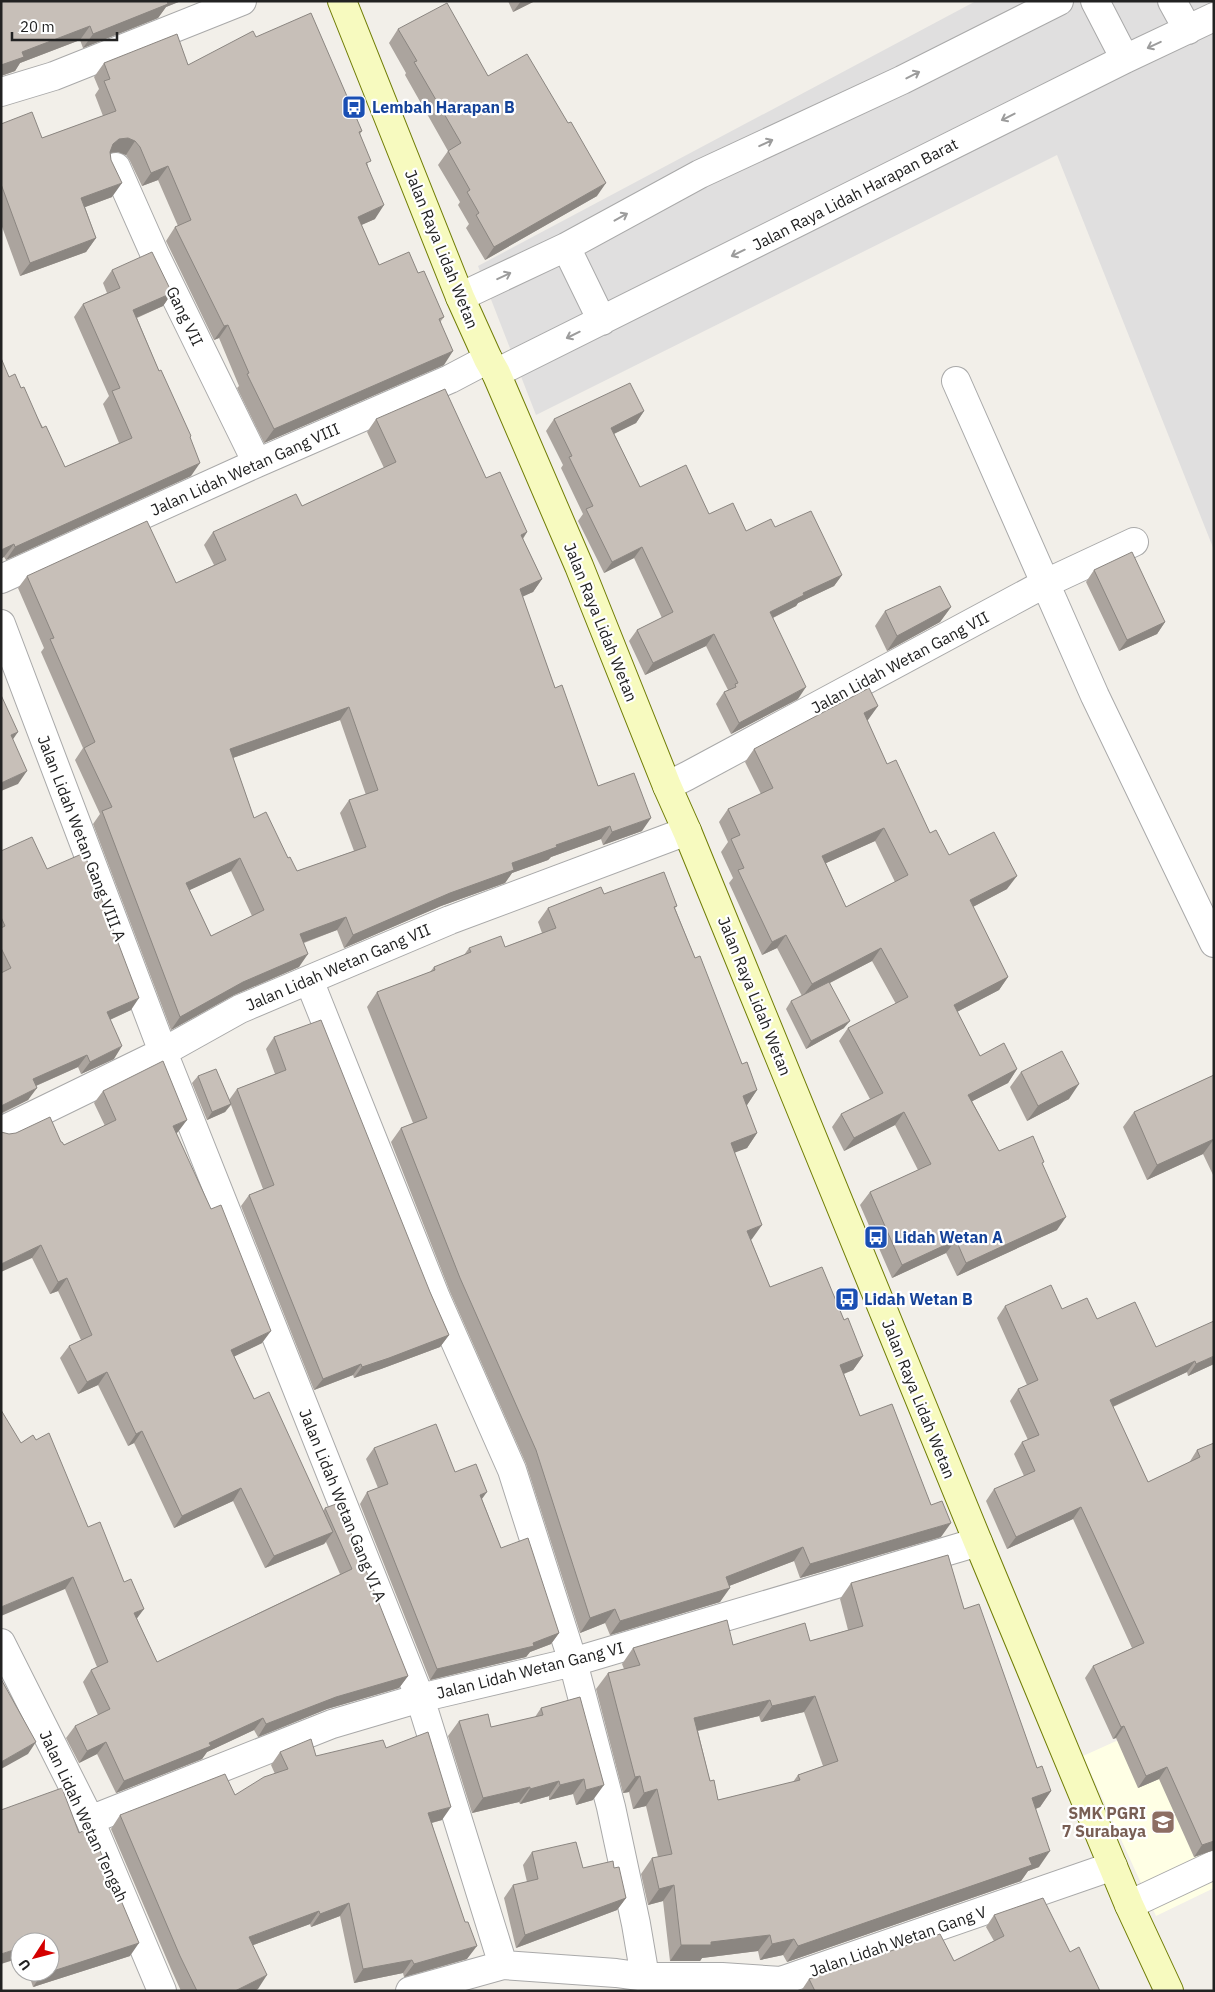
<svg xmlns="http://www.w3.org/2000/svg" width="1215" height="1992" font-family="'IBM Plex Sans',sans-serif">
  <rect width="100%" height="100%" fill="#f2efe9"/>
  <path fill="#e0dfdf" d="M976,1H1214V550L1057,155L536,415L478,266Z"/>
  <path fill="#ffffe5" d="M1214,1665V1888L1156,1916L1083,1756L1207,1700Z"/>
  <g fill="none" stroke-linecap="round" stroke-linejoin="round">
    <g stroke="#a9a9a9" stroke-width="30">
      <path id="street" d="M1095,1L1125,59
        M1172,1L1188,30
        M1,92L54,76L242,1
        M116,167L155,255L257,463
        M566,247L602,321
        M460,297L566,247L700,174L902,80L1059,1
        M496,373L1125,59L1214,17
        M956,381L1095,696L1214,943
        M1,579L257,463L450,379L488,359
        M1,624L163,1052L420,1698L503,1965
        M667,786L687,776L1044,584L1134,542
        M309,980L436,1298L512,1470L573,1662L611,1807L636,1924L645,1977
        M1,1131L163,1052L240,1009L450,920L687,831
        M1,1643L90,1820L162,1991
        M90,1820L332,1724L420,1698L573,1662L978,1542
        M1129,1905L1214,1865
        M410,1991L503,1965L616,1973L645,1977H722L781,1981L1113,1866"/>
    </g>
    <g stroke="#707d05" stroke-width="30">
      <path id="secondary" d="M342,1L460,297L488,359L496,373L579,566L667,786L687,831L978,1542L1129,1905L1169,1991"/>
    </g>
    <use href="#street" stroke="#fff" stroke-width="28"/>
    <use href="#secondary" stroke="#f7fabf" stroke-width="28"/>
  </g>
  <path fill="#aba49e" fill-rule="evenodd" d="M1,1H181L166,7L158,18L83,48L80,40L20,63L15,71L1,76Z
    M508,1H535L513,12Z
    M398,29L488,76L597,196L485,260L466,228L469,224L458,205L460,202L438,165L448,151L405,75L406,73L389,43Z
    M256,37L362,131L360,134L368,166L375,219L361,225L379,265L418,273L444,317L441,321L444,365L264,443L237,388L239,386L219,338L214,340L166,241L175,227L178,226L158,180L142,186L130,161L126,155L118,152L110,153L112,197L85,207L96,238L86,252L20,276L1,224V124L42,138L103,116L95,95L99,89L94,77L104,63L188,65Z
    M112,270L172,293L163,306L137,318L159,371L190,437L191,476L6,560L4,557L9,377L21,388L65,467L119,443L103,404L109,396L74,317L83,304L107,293L103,283Z
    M644,411L636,423L614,434L640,487L709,514L746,531L775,527L842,575L834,586L798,603L796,606L773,618L798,699L731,734L716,704L724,692L728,690L706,646L645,675L629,641L637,630L662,618L634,558L604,573L578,521L583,514L561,468L563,465L546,431L554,419Z
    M376,419L486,478L527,532L523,539L542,579L533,592L522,596L555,688L598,786L642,831L603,845L601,839L551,857L548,860L512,873L505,883L441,906L344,948L337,930L304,943L299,967L234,995L171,1030L93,824L100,814L75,760L83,748L41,652L44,648L18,588L27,576L176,583L214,565L204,545L213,532L302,506L384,468L367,432ZM340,720L366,795L349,800L340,813L354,851L297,871L288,858L254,818L233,758ZM231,871L252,916L211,936L189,890Z
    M1094,570L1165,622L1157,634L1119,651L1086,582Z
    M951,607L940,622L887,651L875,626L885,611Z
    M878,706L867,720L887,764L930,833L949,855L1007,889L973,907L1008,977L999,990L957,1012L980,1056L1017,1069L1008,1083L972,1101L999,1151L1042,1164L1057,1230L957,1276L946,1253L892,1278L860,1205L870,1192L918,1170L895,1125L844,1151L832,1127L841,1114L870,1099L839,1041L848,1028L896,1004L872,961L830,983L844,1028L806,1049L786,1009L791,1001L802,996L777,948L762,955L729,883L733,878L721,852L728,842L719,822L728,809L761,794L745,762L754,749ZM875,841L895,882L846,907L826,863Z
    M1,851L47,869L131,1010L110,1020L114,1059L81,1074L78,1067L36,1086L28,1100L1,1114Z
    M604,894L677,906L675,908L695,958L742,1064L757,1090L747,1105H746L757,1133L747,1148L734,1152L752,1239L751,1240L770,1287L844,1320L863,1356L853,1370L844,1374L860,1416L941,1537L800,1578L794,1561L729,1586L720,1602L610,1635L605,1623L580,1633L526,1464L450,1292L391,1142L401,1128L413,1123L367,1007L377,992L430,972L434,967L464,955L469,948L505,947L542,933L538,922L548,908Z
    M274,1037L430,1292L449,1335L440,1347L381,1369L354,1378L353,1375L314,1390L241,1206L249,1195L263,1189L231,1105L225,1112L207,1120L192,1083L198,1076L229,1100L237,1089L275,1074L266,1049Z
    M1021,1072L1069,1099L1027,1121L1010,1087Z
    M1214,1075V1177L1203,1154L1147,1180L1123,1127L1134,1112Z
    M103,1091L178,1132L176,1133L262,1343L234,1356L254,1399L323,1511L325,1508L408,1676L399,1688L327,1709L258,1737L254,1730L207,1752L202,1759L116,1793L97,1754L79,1763L66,1738L75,1726L98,1715L83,1682L91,1670L97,1667L65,1589L21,1443L88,1527L137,1619L157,1662L340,1574L326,1542L324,1544L265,1568L233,1501L174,1528L134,1443L128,1446L98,1385L78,1394L60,1358L69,1346L81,1340L58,1291L50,1294L32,1258L9,1134L61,1142L64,1145L105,1126L94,1103Z
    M1005,1306L1062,1309L1097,1319L1156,1347L1214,1364L1188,1376L1187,1372L1113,1407L1148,1482L1189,1463L1197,1450L1214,1443V1850L1194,1857L1159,1779L1138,1788L1116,1738L1113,1739L1085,1678L1093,1666L1132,1648L1073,1519L1007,1549L986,1501L994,1489L1024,1476L1014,1454L1022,1442L1028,1440L1010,1401L1018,1389L1027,1385L997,1318Z
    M374,1448L455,1472L482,1499L501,1548L559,1633L551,1644L530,1652L526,1657L430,1680L360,1504L367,1492L378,1488L366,1459Z
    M851,1583L964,1609L1037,1768L1051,1791L1040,1807L1036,1809L1039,1867L1028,1871L1021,1881L787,1962L783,1955L760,1960L758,1951L702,1958L700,1961H670L663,1901L648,1905L641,1874L652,1858L658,1857L646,1806L633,1809L629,1792L623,1793L596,1689L608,1673L624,1669L622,1664L633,1648L733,1645L810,1641L848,1630L840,1599ZM804,1712L823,1766L798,1775L793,1782L718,1800L710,1781L698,1731L759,1716L761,1722Z
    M580,1697L593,1800L576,1805L573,1794L549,1800V1796L520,1804L519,1802L472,1813L448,1736L459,1721L491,1727L535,1717L541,1708Z
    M386,1748L442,1820L432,1823L467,1959L404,1977L403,1973L354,1983L340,1916L311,1927L310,1924L253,1945L258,1989L254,1991H181L171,1969L111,1829L120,1815L235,1795L275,1774L271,1765L280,1752L316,1756Z
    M79,1833L130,1956L33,1987L28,1972H50Z
    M532,1852L583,1868H614L626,1898L617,1910L516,1948L504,1898L513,1885L527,1882L523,1865Z
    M994,1915L1070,1952L1100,1991H801L809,1979L954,1961L994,1941L986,1927Z"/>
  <path fill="#8b8681" d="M162,1H181L166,7L158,18L83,48L93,34Z
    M521,1H535L513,12Z
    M90,26L80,40L20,63L15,71L1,76V65L22,52Z
    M128,138L135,141L126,155L118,152L109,153L113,144L119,139Z
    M168,166L158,180L142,186L151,173Z
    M122,183L112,197L72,212L81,198Z
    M606,183L597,196L485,260L494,247Z
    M384,205L375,219L348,231L358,217Z
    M96,238L86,252L20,276L30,263Z
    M172,293L163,306L124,323L133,310Z
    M228,325L219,338L214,340L224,326Z
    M453,351L444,365L264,443L274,429Z
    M644,411L636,423L603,439L611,428Z
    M200,463L191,476L6,560L15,547Z
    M527,532L518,545L521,535Z
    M14,544L4,557L1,559V550Z
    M642,547L634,558L604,573L612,562Z
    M842,575L834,586L798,603L796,606L762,623L770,612L803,593Z
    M542,579L533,592L511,602L520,589Z
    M951,607L940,622L887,651L897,636Z
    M1165,622L1157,634L1119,651L1127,640Z
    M714,634L706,646L645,675L653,663Z
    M806,687L798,699L731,734L739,723Z
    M878,706L868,720L855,726L864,713Z
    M349,707L340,720L221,762L230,749Z
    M18,732L9,745L11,735Z
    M27,771L18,784L1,791V783Z
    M651,818L642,831L603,845L612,832Z
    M610,826L601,839L551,857L548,860L512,873L505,883L441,906L344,948L353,935L512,863L556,845Z
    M884,828L875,841L813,869L822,856Z
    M240,858L231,871L177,896L186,883Z
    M1017,876L1007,889L961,913L970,900Z
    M346,917L337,930L291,947L300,934Z
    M786,935L777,948L762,955L772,942Z
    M881,948L872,961L802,997L812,984Z
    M308,954L299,967L234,995L171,1030L180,1017L243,982Z
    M1008,977L999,990L945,1018L954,1005Z
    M139,998L131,1010L98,1025L107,1012Z
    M850,1021L844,1028L806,1049L811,1041Z
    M122,1046L114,1059L81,1074L90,1062Z
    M87,1055L78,1067L24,1091L33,1079Z
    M1017,1069L1008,1083L959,1108L968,1095Z
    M1079,1084L1069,1099L1027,1121L1038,1106Z
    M37,1088L28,1100L1,1113V1106Z
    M757,1090L747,1105L733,1110L743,1096Z
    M231,1104L225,1112L207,1120L212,1112Z
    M904,1112L895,1125L844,1151L854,1138Z
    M187,1120L178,1132L165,1139L173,1126Z
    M757,1133L747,1148L721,1158L731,1143Z
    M1214,1139L1203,1154L1147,1180L1157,1165Z
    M1066,1217L1057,1230L957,1276L966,1263Z
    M762,1225L752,1239L738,1245L747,1231Z
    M956,1240L946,1253L892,1278L902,1265Z
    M41,1245L32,1258L1,1272V1264Z
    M67,1278L58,1291L50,1294L58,1282Z
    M271,1331L262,1343L223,1362L231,1350Z
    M449,1335L440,1347L381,1369L354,1378L362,1367Z
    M863,1356L853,1370L830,1379L840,1365Z
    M1214,1356V1364L1188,1376L1196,1364Z
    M1195,1361L1187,1372L1101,1412L1110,1400Z
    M361,1364L353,1375L314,1390L323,1379Z
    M107,1372L98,1385L78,1394L87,1382Z
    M142,1431L134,1443L128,1446L136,1434Z
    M241,1488L233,1501L174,1528L182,1516Z
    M487,1492L479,1503L480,1495Z
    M1081,1507L1073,1519L1007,1549L1016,1537Z
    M951,1523L941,1537L800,1578L810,1564Z
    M333,1532L324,1544L265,1568L274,1556Z
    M803,1547L794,1561L716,1591L726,1577Z
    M73,1577L65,1589L1,1616V1607Z
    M730,1588L720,1602L610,1635L620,1621Z
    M144,1609L135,1621L134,1613Z
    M615,1609L605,1623L580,1633L590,1618Z
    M559,1633L551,1644L530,1652L526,1657L430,1680L437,1669L533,1643Z
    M408,1676L399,1688L327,1709L258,1737L266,1724L336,1697Z
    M815,1696L804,1712L761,1722L772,1706Z
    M770,1700L759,1716L683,1734L694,1718Z
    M263,1718L254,1730L207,1752L202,1759L116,1793L124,1781Z
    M1124,1726L1116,1738L1113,1739L1121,1727Z
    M36,1742L28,1754L1,1769V1762Z
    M106,1742L97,1754L79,1763L87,1751Z
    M1167,1767L1159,1779L1138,1788L1146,1776Z
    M640,1776L629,1792L623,1793L635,1777Z
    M584,1779L573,1794L549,1800L560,1785Z
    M559,1781L549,1796L520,1804L530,1789Z
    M604,1785L593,1800L576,1805L586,1790Z
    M530,1787L519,1802L472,1813L483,1798Z
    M657,1789L646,1806L633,1809L644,1793Z
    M1051,1791L1040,1807L1021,1814L1032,1798Z
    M451,1807L442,1820L419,1826L428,1813Z
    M1214,1841V1850L1194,1857L1202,1845Z
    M1050,1851L1039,1867L1028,1871L1021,1881L787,1962L798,1946L1029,1858Z
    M674,1885L663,1901L648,1905L659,1889Z
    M626,1898L617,1910L516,1948L525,1935Z
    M349,1903L340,1916L311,1927L320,1914Z
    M319,1911L310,1924L240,1950L249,1937Z
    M770,1935L758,1951L702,1958L700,1961H670L681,1945Z
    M794,1939L783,1955L760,1960L772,1944Z
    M139,1943L130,1956L33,1987L42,1974Z
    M477,1946L467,1959L404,1977L414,1964Z
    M20,1948V1958L1,1964V1954Z
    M412,1960L403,1973L354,1983L363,1969Z
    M267,1975L258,1989L254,1991H235Z"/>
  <path fill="#c7bfb8" stroke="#8b8681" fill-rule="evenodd" d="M1,1H167L168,4L93,34L90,26L22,52L24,57L1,65Z
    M447,3L488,76L527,54L568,123L571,122L606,183L494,247L476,215L479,213L467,192L470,190L448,151L461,143L414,62L417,61L398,29Z
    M311,13L362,131L359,132L371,161L366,163L384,205L358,217L379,265L409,252L418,273L424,271L444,317L439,319L453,351L274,429L247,374L249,373L228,325L224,326L175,227L191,220L168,166L151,173L140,147L135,141L128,138L119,139L113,144L110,152L111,160L122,183L81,198L96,238L30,263L1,184V124L32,112L42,138L116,111L104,81L110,79L104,63L177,34L188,65L253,31L256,37Z
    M152,252L172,293L133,310L159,371L161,370L191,436L190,437L200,463L15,547L14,544L1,550V358L9,377L15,374L21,388L24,387L42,428L46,426L65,467L132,438L112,391L120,388L83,304L120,288L112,270Z
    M630,383L644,411L611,428L640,487L686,465L709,514L733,503L746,531L771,519L775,527L811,511L842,575L803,593L804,595L770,612L806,687L739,723L724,692L736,687L735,684L738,683L714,634L653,663L637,630L673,612L642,547L612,562L586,509L593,506L569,457L572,456L554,419Z
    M445,389L486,478L500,472L527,532L521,535L542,579L520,589L555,688L562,685L598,786L634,773L651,818L612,832L610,826L556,845L557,847L512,863L514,870L450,893L353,935L346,917L300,934L308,954L243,982L180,1017L102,811L112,807L84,748L95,742L50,639L54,638L27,576L147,521L176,583L226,560L213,532L296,494L302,506L396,462L376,419ZM349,707L378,790L349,800L366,847L297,871L290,857L288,858L266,812L254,818L230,749ZM240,858L264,910L211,936L186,883Z
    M1132,552L1165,622L1127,640L1094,570Z
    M940,586L951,607L897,636L885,611Z
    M869,688L878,706L864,713L887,764L896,760L930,833L936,830L949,855L994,832L1017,876L970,900L1008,977L954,1005L980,1056L1004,1043L1017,1069L968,1095L999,1151L1033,1136L1044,1162L1042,1163L1066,1217L966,1263L956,1240L902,1265L870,1192L931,1164L904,1112L854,1138L841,1114L883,1093L848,1028L908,997L881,948L812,984L786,935L772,942L738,870L744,868L731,839L740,835L728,809L773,788L754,749ZM884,828L908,875L846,907L822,856Z
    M1,695L18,732L11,735L27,771L1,783Z
    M32,837L47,869L84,853L139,998L107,1012L122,1046L90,1062L87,1055L33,1079L37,1088L1,1106V973L11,968L1,948V928L5,926L1,917V851Z
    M664,872L677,906L674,907L695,958L700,956L742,1064L747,1062L757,1090L743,1096L757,1133L731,1143L762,1225L747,1231L770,1287L822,1267L844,1320L848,1318L863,1356L840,1365L860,1416L892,1404L931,1505L942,1501L951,1523L810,1564L803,1547L726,1577L730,1588L620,1621L615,1609L590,1618L536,1450L460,1278L401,1128L427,1118L377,992L435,970L434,967L471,952L469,948L501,936L505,947L556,928L548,908L601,887L604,894Z
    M829,982L850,1021L811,1041L791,1001Z
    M321,1020L430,1292L449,1335L389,1358L362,1367L361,1364L323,1379L249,1195L274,1185L237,1089L286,1070L274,1037Z
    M1062,1051L1079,1084L1038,1106L1021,1072Z
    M163,1061L187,1120L173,1126L211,1209L221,1205L271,1331L231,1350L254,1399L269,1392L333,1532L274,1556L241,1488L182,1516L142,1431L136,1434L107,1372L87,1382L69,1346L92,1335L67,1278L58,1282L41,1245L1,1264V1132L9,1134L16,1133L50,1117L61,1142H62L64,1145L116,1120L103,1091Z
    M216,1069L231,1104L212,1112L198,1076Z
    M1214,1075V1139L1157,1165L1134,1112Z
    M1051,1285L1062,1309L1087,1298L1097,1319L1135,1302L1156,1347L1214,1321V1356L1196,1364L1195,1361L1110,1400L1148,1482L1200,1457L1197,1450L1214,1443V1841L1202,1845L1167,1767L1146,1776L1124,1726L1121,1727L1093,1666L1144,1643L1081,1507L1016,1537L994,1489L1035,1471L1022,1442L1039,1435L1018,1389L1038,1380L1005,1306Z
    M1,1410L21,1443L33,1435L36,1440L49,1433L88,1527L100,1522L124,1582L131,1579L144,1609L134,1613L157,1662L352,1569L325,1508L339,1503L408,1676L336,1697L266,1724L263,1718L209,1743L211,1746L124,1781L106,1742L87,1751L75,1726L110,1709L91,1670L108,1662L73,1577L1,1607Z
    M436,1424L455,1472L476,1464L487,1492L480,1495L501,1548L528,1538L559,1633L533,1643L534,1646L437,1669L367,1492L388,1484L374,1448Z
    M948,1555L964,1609L979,1604L1037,1768L1042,1766L1051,1791L1032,1798L1050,1851L1029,1858L1032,1865L798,1946L794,1939L772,1944L770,1935L711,1942V1945H681L674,1885L659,1889L652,1858L672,1854L657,1789L644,1793L640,1776L635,1777L608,1673L640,1665L633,1648L727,1620L733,1645L805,1623L810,1641L863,1626L851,1583ZM815,1696L838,1761L798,1775L800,1780L718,1800L714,1780L710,1781L694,1718L770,1700L772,1706Z
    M1,1679L36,1742L1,1762Z
    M580,1697L604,1785L586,1790L584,1779L560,1785L559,1781L530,1789V1787L483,1798L459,1721L488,1714L491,1727L543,1715L541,1708Z
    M428,1732L451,1807L428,1813L465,1922H468L477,1946L414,1964L412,1960L363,1969L349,1903L320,1914L319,1911L249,1937L267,1975L235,1991H197L180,1956L120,1815L225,1774L235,1795L264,1777L288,1769L280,1752L311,1739L316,1756L383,1740L386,1748Z
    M62,1788L79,1833L90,1827L139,1943L50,1972V1942H20V1948L1,1954V1810Z
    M576,1842L583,1868L613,1861L614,1868L619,1867L626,1898L525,1935L513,1885L538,1879L532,1852Z
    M1043,1898L1070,1952L1079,1947L1100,1991H815L809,1979L940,1934L954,1961L1004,1936L994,1915Z"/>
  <defs><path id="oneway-shaft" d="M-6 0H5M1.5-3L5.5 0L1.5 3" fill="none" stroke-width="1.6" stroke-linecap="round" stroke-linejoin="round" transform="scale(1.25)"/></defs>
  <g stroke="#9c9c9c">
    <use href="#oneway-shaft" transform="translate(1154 45) rotate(155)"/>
    <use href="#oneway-shaft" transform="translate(913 75) rotate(-27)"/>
    <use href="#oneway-shaft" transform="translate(1008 117) rotate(153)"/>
    <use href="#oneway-shaft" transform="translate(766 143) rotate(-25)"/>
    <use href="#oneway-shaft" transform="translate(621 217) rotate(-29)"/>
    <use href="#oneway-shaft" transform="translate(738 253) rotate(154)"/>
    <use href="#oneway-shaft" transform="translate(504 276) rotate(-25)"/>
    <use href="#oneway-shaft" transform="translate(573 335) rotate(154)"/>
  </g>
  <defs>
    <g id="bus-square" transform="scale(1.25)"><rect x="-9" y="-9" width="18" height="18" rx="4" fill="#1a4fb4" stroke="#fff"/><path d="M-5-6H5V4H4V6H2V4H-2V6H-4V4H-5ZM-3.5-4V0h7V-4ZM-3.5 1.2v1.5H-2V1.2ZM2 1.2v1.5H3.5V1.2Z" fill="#fff"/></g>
    <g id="school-square" transform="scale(1.25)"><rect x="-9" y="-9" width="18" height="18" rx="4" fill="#8d6e63" stroke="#fff"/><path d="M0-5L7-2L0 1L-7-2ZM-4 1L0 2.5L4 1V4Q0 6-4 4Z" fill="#fff"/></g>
  </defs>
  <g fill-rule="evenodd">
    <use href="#bus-square" x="354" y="107"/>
    <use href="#bus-square" x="876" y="1237"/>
    <use href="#bus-square" x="847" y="1299"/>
    <use href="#school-square" x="1163" y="1822"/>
  </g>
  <g text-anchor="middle" stroke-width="4.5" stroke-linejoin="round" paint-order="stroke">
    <g font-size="16" font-weight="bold" fill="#164399" stroke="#fff" text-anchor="start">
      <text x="372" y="113">Lembah Harapan B</text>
      <text x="894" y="1243">Lidah Wetan A</text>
      <text x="864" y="1305">Lidah Wetan B</text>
    </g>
    <g font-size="16" fill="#222" stroke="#fff">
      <text transform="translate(855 194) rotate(-27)" y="6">Jalan Raya Lidah Harapan Barat</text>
      <text transform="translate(442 249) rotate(68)" y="6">Jalan Raya Lidah Wetan</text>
      <text transform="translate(185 316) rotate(64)" y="6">Gang VII</text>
      <text transform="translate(245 469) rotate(-24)" y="6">Jalan Lidah Wetan Gang VIII</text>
      <text transform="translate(601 622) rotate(68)" y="6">Jalan Raya Lidah Wetan</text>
      <text transform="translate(900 662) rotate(-28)" y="6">Jalan Lidah Wetan Gang VII</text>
      <text transform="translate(82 838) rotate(69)" y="6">Jalan Lidah Wetan Gang VIII A</text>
      <text transform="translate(338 967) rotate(-23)" y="6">Jalan Lidah Wetan Gang VII</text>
      <text transform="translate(755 996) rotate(68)" y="6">Jalan Raya Lidah Wetan</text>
      <text transform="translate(919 1399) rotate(68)" y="6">Jalan Raya Lidah Wetan</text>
      <text transform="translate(343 1505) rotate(68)" y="6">Jalan Lidah Wetan Gang VI A</text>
      <text transform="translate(530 1670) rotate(-14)" y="6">Jalan Lidah Wetan Gang VI</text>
      <text transform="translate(84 1816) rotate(65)" y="6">Jalan Lidah Wetan Tengah</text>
      <text transform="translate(898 1941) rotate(-19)" y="6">Jalan Lidah Wetan Gang V</text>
    </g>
    <g font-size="16" font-weight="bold" fill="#785e54" stroke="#fff" text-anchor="end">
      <text x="1146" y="1819">SMK PGRI<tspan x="1146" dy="18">7 Surabaya</tspan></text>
    </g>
  </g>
  <rect width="1215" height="1992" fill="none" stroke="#222222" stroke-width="5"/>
  <g transform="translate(35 1957) rotate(234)"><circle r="24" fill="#ffffff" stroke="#a7a7a7"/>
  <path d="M0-4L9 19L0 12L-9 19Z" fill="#d40000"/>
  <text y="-8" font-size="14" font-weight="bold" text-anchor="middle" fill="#222222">U</text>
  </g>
  <path d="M12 32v8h105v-8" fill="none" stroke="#222222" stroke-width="2.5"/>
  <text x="20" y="32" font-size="15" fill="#222222" stroke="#ffffff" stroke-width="4" paint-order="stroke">20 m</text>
</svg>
